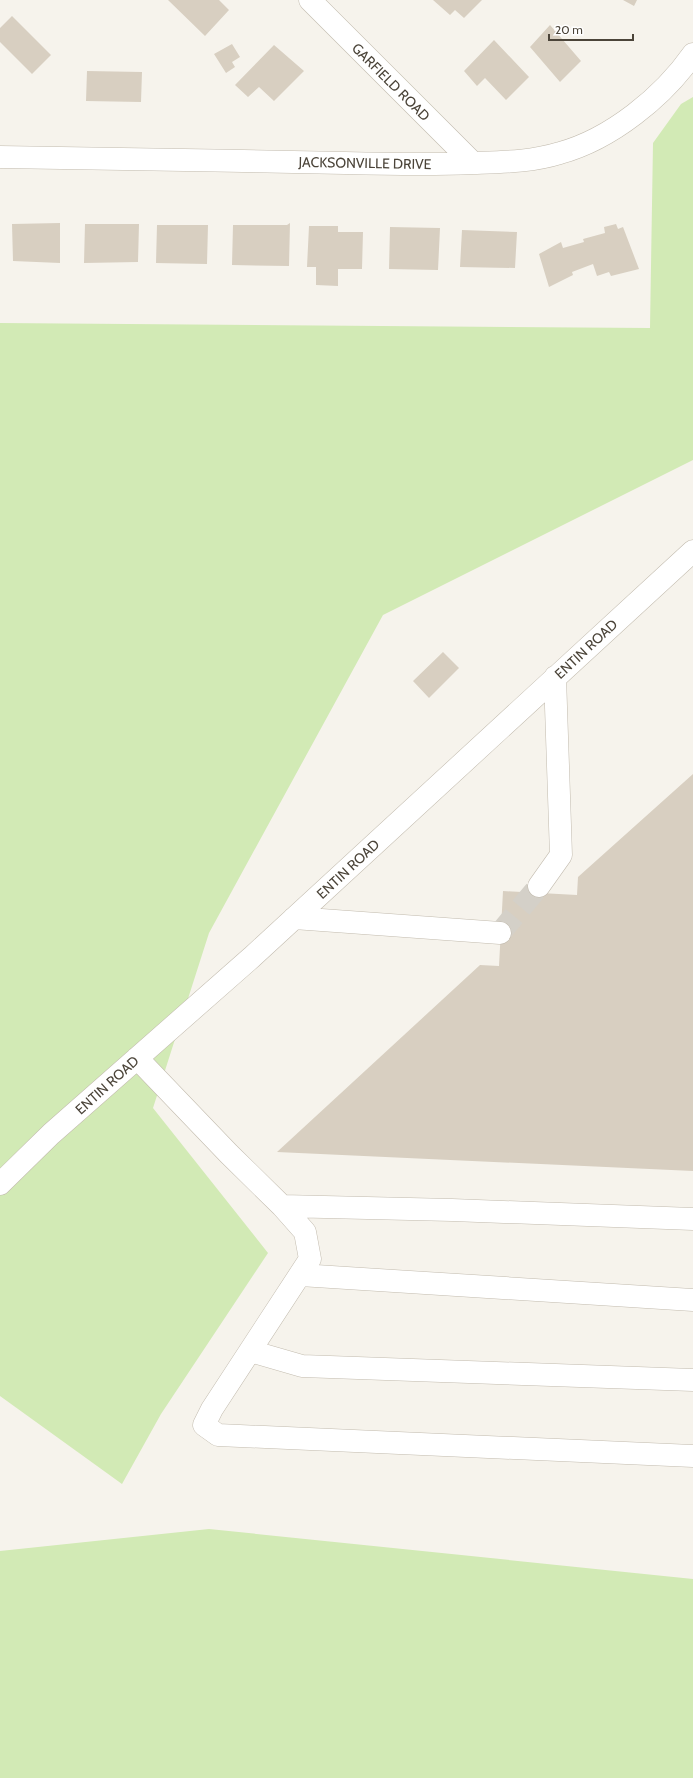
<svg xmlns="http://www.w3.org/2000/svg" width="693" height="1778" font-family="Cabin,sans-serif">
  <rect width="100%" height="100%" fill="#f6f3ec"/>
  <path fill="#d2eab5" d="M693,97V460L383,615L209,933L153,1108L268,1253L161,1414L122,1484L0,1396V323L650,328L653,143L681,104Z
    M209,1529L693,1579V1778H0V1551Z"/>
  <path fill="#d8cfc1" d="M168,0H219L229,10L205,36Z
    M433,0H482L464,18L455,10L450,15Z
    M623,0H637L634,6Z
    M12,16L51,55L32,74L0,42V28Z
    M550,25L581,61L560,82L530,47Z
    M494,40L529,77L506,100L485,78L477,86L464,71Z
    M232,44L240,57L232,62L235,67L226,73L214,54Z
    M274,45L304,71L274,101L259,87L248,97L235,85Z
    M87,71L142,72L141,102L86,101Z
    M60,223V263L13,261L12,224Z
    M290,223L289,266L232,265L233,225H287Z
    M85,224H139L138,262L84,263Z
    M616,224L618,229L623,227L639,269L611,276L609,272L597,276L593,264L572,272L573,275L549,287L539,254L561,242L563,248L584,242L583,239L605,233L604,227Z
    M157,225H208L207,264L156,263Z
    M309,226H338V232H363L362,269H338V286L316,285V267H307Z
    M390,227L440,228L438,270L389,269Z
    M462,230L517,232L515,268L460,267Z
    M443,652L459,668L429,698L413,681Z
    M693,774V1171L277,1152L480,965L499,966L503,891L577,895L578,877Z"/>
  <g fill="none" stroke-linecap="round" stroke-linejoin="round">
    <path stroke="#d4d0c8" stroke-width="22" stroke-dasharray="22 11" stroke-linecap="butt" d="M500,933L539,886"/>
    <g stroke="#c2bbae" stroke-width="23">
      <path id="minor" d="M310,0L473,163
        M0,157C115,158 230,161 345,163C387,164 430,165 473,163C503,162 531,162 560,153C611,139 663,97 693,54
        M539,886L561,855L555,677
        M294,918L500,933
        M137,1058L229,1154L282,1206L305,1232L310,1259L212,1409L204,1425L218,1435L693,1456
        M0,1184L51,1134L252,957L693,551
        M282,1206L452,1210L693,1219
        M300,1275L693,1300
        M250,1351L302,1366L693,1380"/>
    </g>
    <use href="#minor" stroke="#fff" stroke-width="22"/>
  </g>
  <g text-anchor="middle" stroke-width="3" stroke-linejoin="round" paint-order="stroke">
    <g font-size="14" fill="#4b4439" stroke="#fff">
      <text transform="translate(391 82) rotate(45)" y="5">GARFIELD ROAD</text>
      <text transform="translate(365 163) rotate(1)" y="5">JACKSONVILLE DRIVE</text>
      <text transform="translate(586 649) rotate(-43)" y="5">ENTIN ROAD</text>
      <text transform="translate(348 869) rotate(-43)" y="5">ENTIN ROAD</text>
      <text transform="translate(107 1085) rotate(-42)" y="5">ENTIN ROAD</text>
    </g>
  </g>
  <path d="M549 34v6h84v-6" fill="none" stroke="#4b4439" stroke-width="2"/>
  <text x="555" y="34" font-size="12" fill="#4b4439" stroke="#ffffff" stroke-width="3" paint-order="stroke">20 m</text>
</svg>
